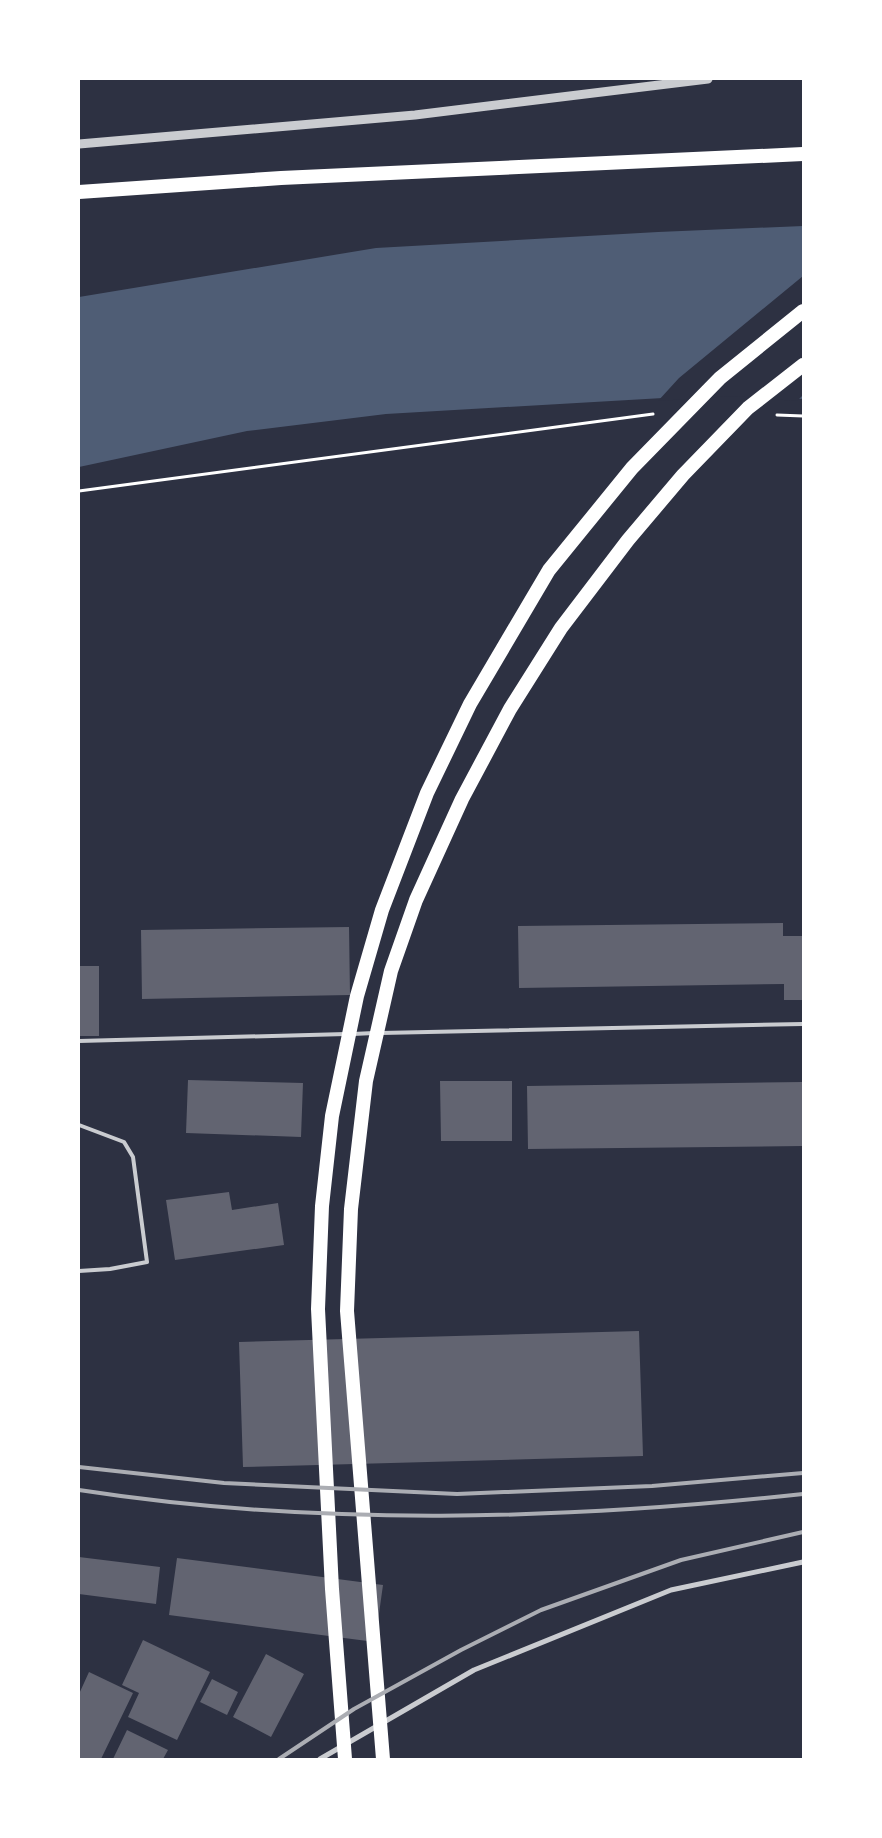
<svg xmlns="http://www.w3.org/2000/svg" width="882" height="1838" font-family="Commissioner,sans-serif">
  <rect width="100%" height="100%" fill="#2d3142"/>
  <path fill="#4f5d75" d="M803,226V399L732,394L386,414L247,431L79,467V297L376,248L658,232Z"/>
  <path fill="#2d3142" d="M803,276V395L797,401L732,396L658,401L679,378Z"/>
  <path fill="#626471" d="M783,923V936H803V1000H784V984L519,988L518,926Z
    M349,927L350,995L142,999L141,930Z
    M79,966H99V1036H79Z
    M188,1080L303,1083L301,1137L186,1133Z
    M440,1081H512V1141H441Z
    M803,1082V1146L528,1149L527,1086Z
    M229,1192L232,1210L278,1203L284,1245L175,1260L166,1200Z
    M639,1331L643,1456L243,1467L239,1342Z
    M79,1557L160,1567L156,1604L79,1594Z
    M177,1558L383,1585L375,1642L169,1615Z
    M143,1640L210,1672L177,1740L128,1717L139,1693L122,1685Z
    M266,1654L304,1674L271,1737L233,1717Z
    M89,1672L133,1693L101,1759H79V1694Z
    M212,1679L238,1692L227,1715L200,1702Z
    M127,1730L168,1750L163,1759H113Z"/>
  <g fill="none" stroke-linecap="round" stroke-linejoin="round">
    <path stroke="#fff" stroke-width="3" d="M777,415L803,416
      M79,491L653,414"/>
    <path stroke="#caccd0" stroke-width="4" d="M381,1033L803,1024
      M353,1034L374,1033
      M79,1041L346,1034
      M79,1125L124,1142L133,1157L147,1262L110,1269L79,1271"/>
    <path stroke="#caccd0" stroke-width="5" d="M320,1759L474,1670L671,1590L803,1562"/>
    <path stroke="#caccd0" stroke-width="9" d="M79,144L415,115L708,79"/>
    <path stroke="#fff" stroke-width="14" d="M79,192L281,178L803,154
      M345,1759L332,1589L318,1309L322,1206L332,1116L357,996L382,910L427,793L470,704L549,570L632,468L720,378L803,311
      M383,1759L347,1311L351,1209L366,1081L391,971L416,900L462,799L510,709L561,628L628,540L683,475L748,408L803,365"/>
    <path stroke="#abadb3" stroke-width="4" d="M79,1467L224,1483L457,1494L652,1486L803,1473
      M79,1490C318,1527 564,1520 803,1494
      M279,1759L354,1709L461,1650L541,1610L681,1560L803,1532"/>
  </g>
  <rect width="882" height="1838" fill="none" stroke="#ffffff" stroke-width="160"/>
</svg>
